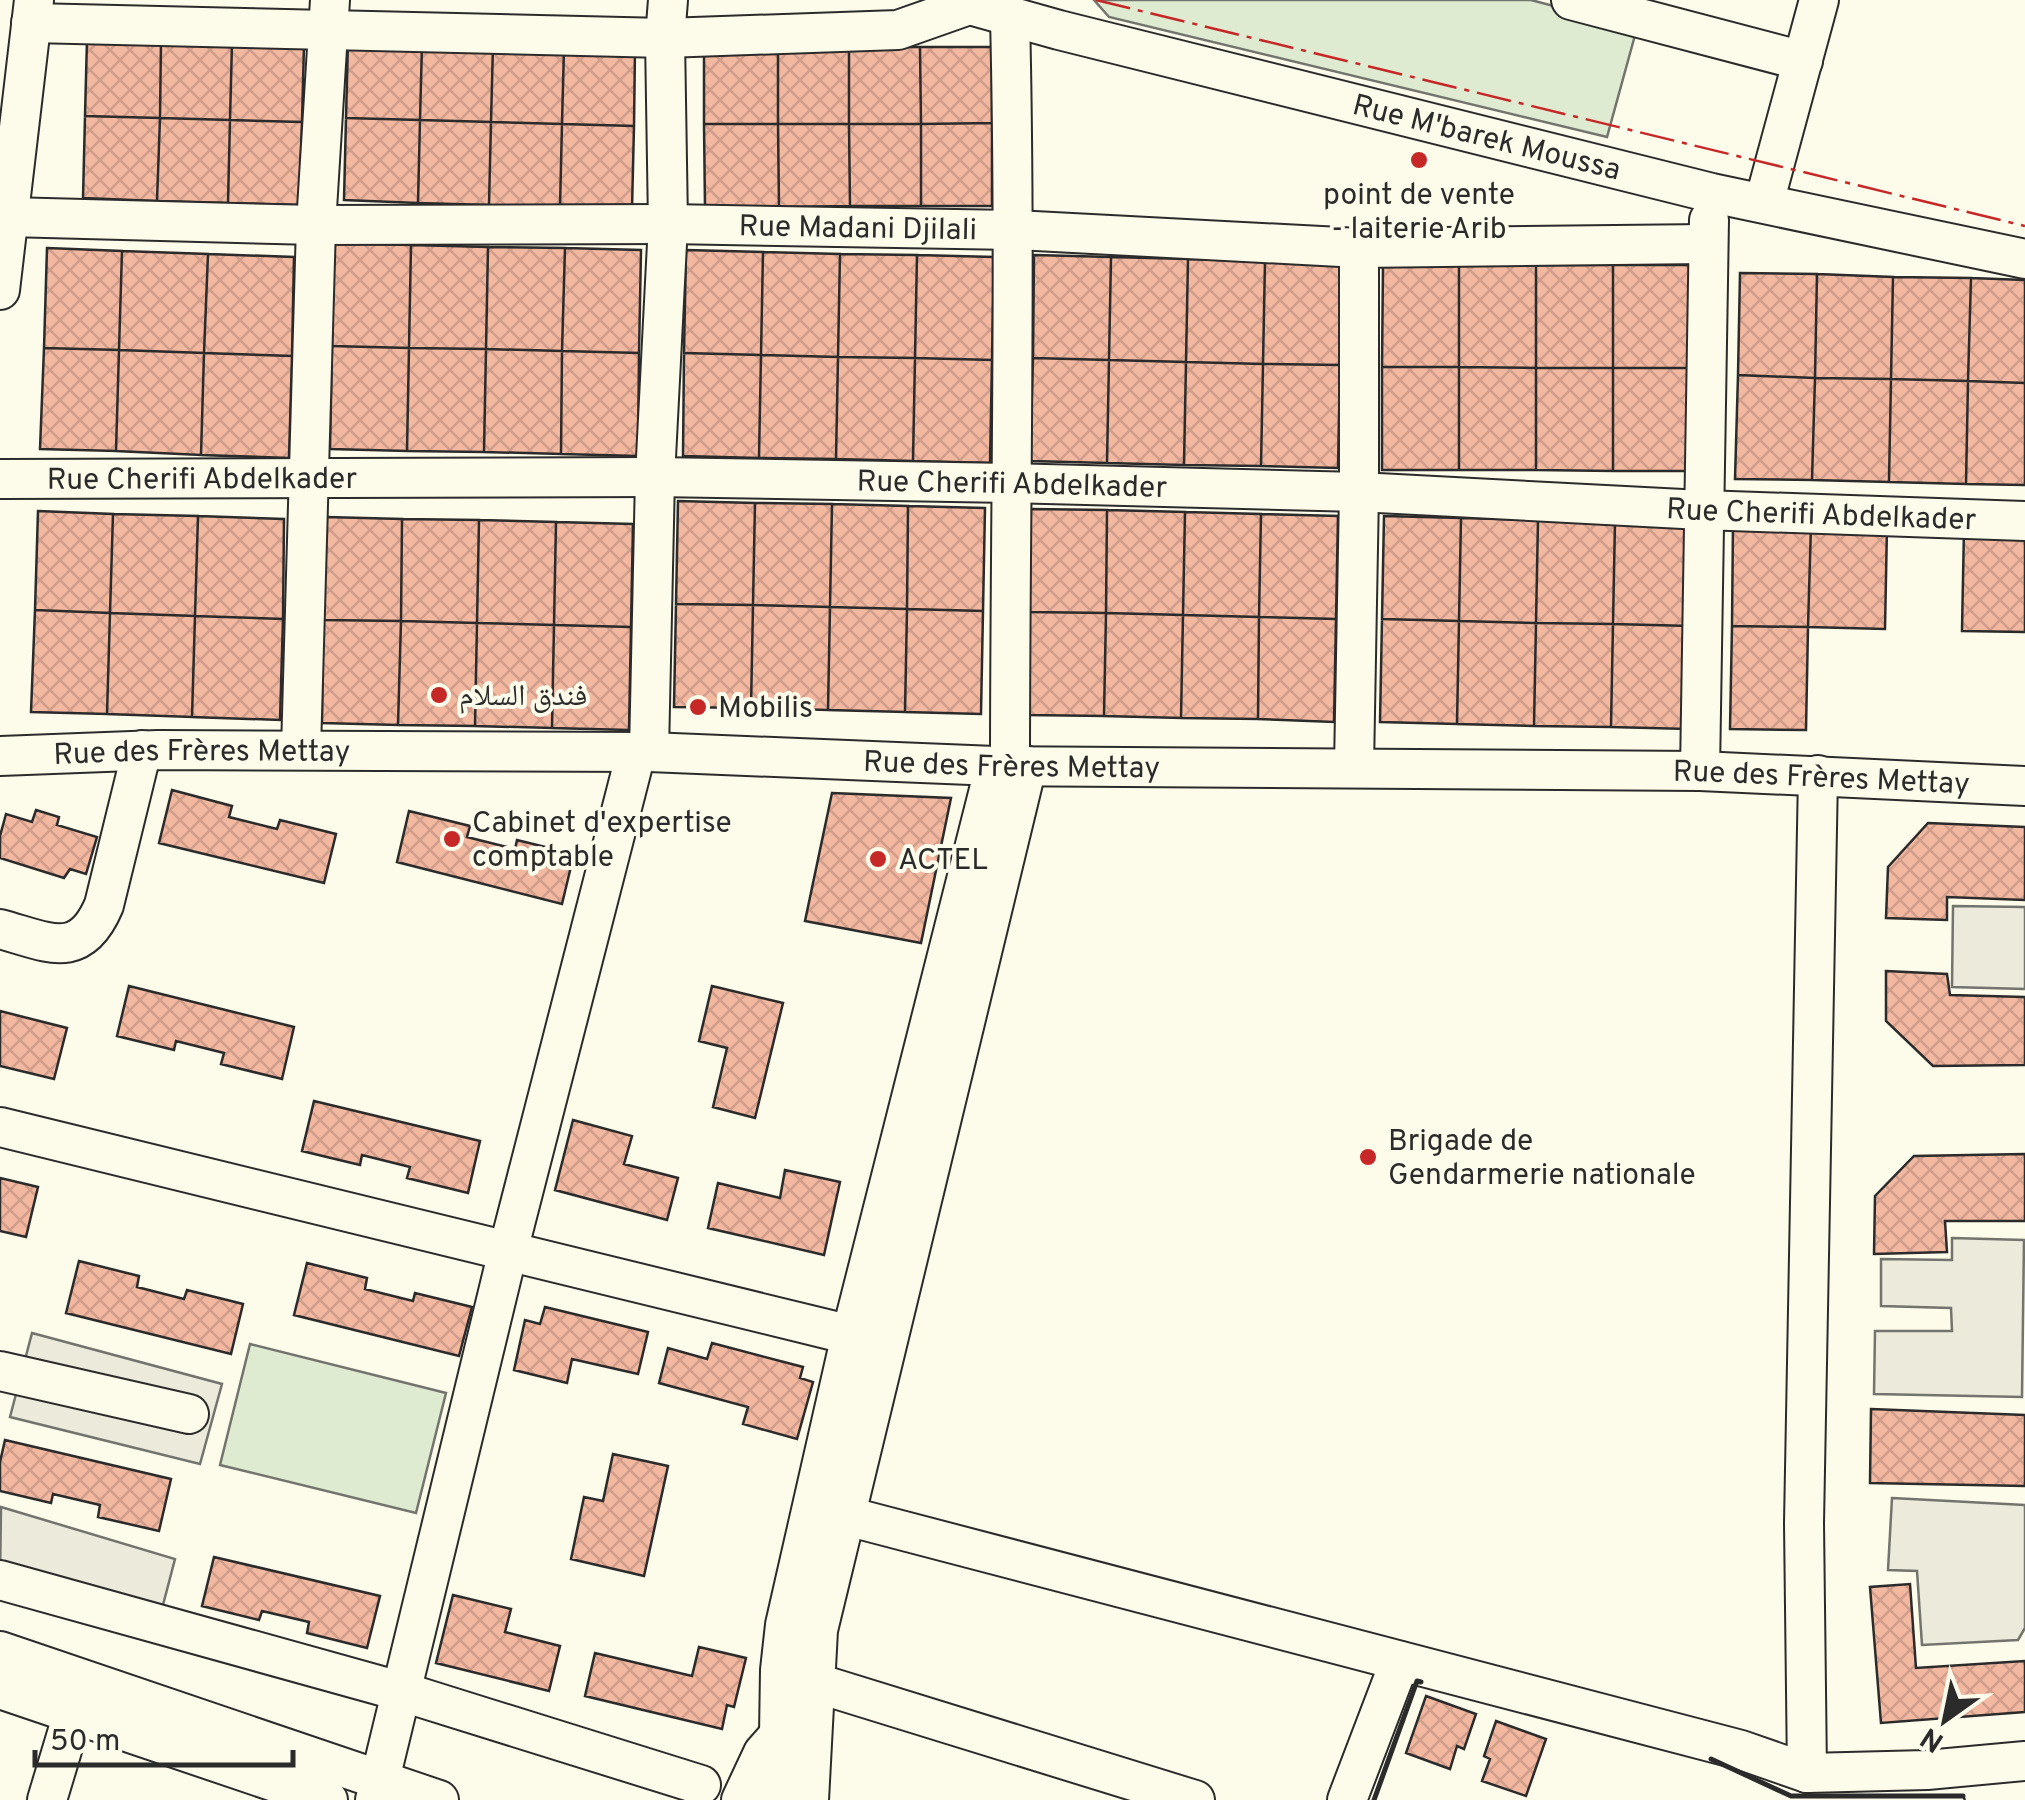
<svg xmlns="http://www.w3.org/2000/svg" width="2025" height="1800" font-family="Overpass,'Noto Naskh Arabic',sans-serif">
  <defs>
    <pattern id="building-cross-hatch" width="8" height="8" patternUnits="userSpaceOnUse" patternTransform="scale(2.5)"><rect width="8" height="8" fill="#f2b8a0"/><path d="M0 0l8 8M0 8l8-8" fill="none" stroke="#d09e8a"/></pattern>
  </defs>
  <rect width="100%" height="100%" fill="#fdfbea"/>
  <path fill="#deebd1" stroke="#74746e" stroke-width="2.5" d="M1094,0H1531L1637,28L1607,137L1109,17Z
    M250,1344L446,1393L416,1513L220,1465Z"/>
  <path fill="#eceadb" stroke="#74746e" stroke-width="2.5" d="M1953,906L2025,907V989L1952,987Z
    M1952,1238L2024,1240L2022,1397L1874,1394L1875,1331H1952L1951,1308L1881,1306V1259L1952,1260Z
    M32,1333L222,1384L200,1464L10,1417Z
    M1892,1498L2025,1505V1628L2018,1640L1922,1645L1917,1571L1888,1570Z
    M1,1507L175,1559L158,1624L0,1580Z"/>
  <path fill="url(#building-cross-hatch)" stroke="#2b2b2b" stroke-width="2.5" d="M87,39L161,41L160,118L85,116Z
    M161,41L232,43L230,120L160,118Z
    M348,41L422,44L420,120L346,118Z
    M232,43L304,45L302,122L230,120Z
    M422,44L493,45L491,122L420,120Z
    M493,45L564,48L562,124L491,122Z
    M778,47H849V124H778Z
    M778,47V124H704V48Z
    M849,47H920L921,124H849Z
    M920,47H992V123L921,124Z
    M564,48L635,49L634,126L562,124Z
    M85,116L160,118L157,201L83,198Z
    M160,118L230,120L228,203L157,201Z
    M346,118L420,120L418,203L344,200Z
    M230,120L302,122L299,205L228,203Z
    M420,120L491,122L489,205L418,203Z
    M491,122L562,124L560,207L489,205Z
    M992,123V206H921V124Z
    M562,124L634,126L632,209L560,207Z
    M704,124H778L779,207H705Z
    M778,124H849L850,206L779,207Z
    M849,124H921V206H850Z
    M334,243L411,245L409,348L332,346Z
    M411,245L488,247L486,349L409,348Z
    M488,247L565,248L562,351L486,349Z
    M47,248L122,251L119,350L44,348Z
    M565,248L641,250L639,353L562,351Z
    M686,250L763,252L761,355L684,353Z
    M122,251L208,254L204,353L119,350Z
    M763,252L840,254L838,357L761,355Z
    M208,254L294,257L292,356L204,353Z
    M840,254L917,255L915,358L838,357Z
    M917,255L994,257L992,360L915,358Z
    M1034,255L1111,257L1109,360L1033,358Z
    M1111,257L1188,259L1186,362L1109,360Z
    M1188,259L1265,261L1263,364L1186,362Z
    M1265,261L1342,262L1340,365L1263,364Z
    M1383,264H1459V367H1382Z
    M1459,264L1536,265V368L1459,367Z
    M1536,265H1613V368H1536Z
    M1613,265H1690V368H1613Z
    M1740,273L1817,274L1815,378L1738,375Z
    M1817,274L1893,277L1891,379L1815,378Z
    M1893,277L1971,278L1968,381L1891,379Z
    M1971,278L2025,280V383L1968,381Z
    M332,346L409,348L407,451L330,449Z
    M44,348L119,350L116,451L40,449Z
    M409,348L486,349L484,452L407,451Z
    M486,349L562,351L561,454L484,452Z
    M119,350L204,353L201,455L116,451Z
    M562,351L639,353L638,456L561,454Z
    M204,353L292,356L289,458L201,455Z
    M684,353L761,355L759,458L683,456Z
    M761,355L838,357L836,459L759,458Z
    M838,357L915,358L913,461L836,459Z
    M915,358L992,360L990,463L913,461Z
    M1033,358L1109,360L1107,463L1030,461Z
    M1109,360L1186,362L1184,465L1107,463Z
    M1186,362L1263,364L1261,466L1184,465Z
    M1263,364L1340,365L1338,468L1261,466Z
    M1382,367H1459V470H1382Z
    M1459,367L1536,368V470H1459Z
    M1536,368H1613V471L1536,470Z
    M1613,368H1690V471H1613Z
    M1738,375L1815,378L1812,480L1735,479Z
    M1815,378L1891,379L1889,482L1812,480Z
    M1891,379L1968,381L1966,484L1889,482Z
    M1968,381L2025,383V485L1966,484Z
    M678,501L755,503L753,605L676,604Z
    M755,503L832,504L830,607L753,605Z
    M832,504L908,506L907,609L830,607Z
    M908,506L985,508L983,611L907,609Z
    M1031,509L1107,510L1106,613L1029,612Z
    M1107,510L1185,512L1183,615L1106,613Z
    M38,511L113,514L110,613L35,610Z
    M1185,512L1261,514L1259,617L1183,615Z
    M113,514L198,516L195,616L110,613Z
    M1261,514L1338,516L1336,619L1259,617Z
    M198,516L284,519L283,619L195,616Z
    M1384,516L1461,518L1459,621L1382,619Z
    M326,517L402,519L401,621L323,620Z
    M1461,518L1538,520L1536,623L1459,621Z
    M402,519L479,520L477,623L401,621Z
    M479,520L556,522L554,625L477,623Z
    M1538,520L1615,521L1613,624L1536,623Z
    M1615,521L1692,523L1690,626L1613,624Z
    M556,522L633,524L631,627L554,625Z
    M1733,523L1811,525L1808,627L1732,626Z
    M1811,525L1887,526L1885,629L1808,627Z
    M1964,528L2025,529V632L1962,631Z
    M676,604L753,605L751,708L674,707Z
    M753,605L830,607L828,710L751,708Z
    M830,607L907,609L905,712L828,710Z
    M907,609L983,611L981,714L905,712Z
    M35,610L110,613L107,714L31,712Z
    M1029,612L1106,613L1104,716L1027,715Z
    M110,613L195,616L192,717L107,714Z
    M1106,613L1183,615L1181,718L1104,716Z
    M1183,615L1259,617L1258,719L1181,718Z
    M195,616L283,619L280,720L192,717Z
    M1259,617L1336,619L1334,722L1258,719Z
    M1382,619L1459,621L1457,724L1380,722Z
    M323,620L401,621L398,725L322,723Z
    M401,621L477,623L475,726L398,725Z
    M1459,621L1536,623L1534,726L1457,724Z
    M477,623L554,625L552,728L475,726Z
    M1536,623L1613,624L1611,727L1534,726Z
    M1613,624L1690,626L1688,729L1611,727Z
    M554,625L631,627L629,730L552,728Z
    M1732,626L1808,627L1806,730L1730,729Z
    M172,790L232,806L229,817L277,829L280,820L336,834L324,883L159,843Z
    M832,793L951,798L921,943L805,921Z
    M36,810L59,817L57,825L97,837L86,874L70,869L64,878L0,858V836L6,814L32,822Z
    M409,811L470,826L467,837L515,849L517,840L574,854L562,904L397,862Z
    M1928,823L2025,827V900L1947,897V920L1886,918L1888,867Z
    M1886,971L1947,974L1950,995L2025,997V1065L1933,1066L1886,1021Z
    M129,986L294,1027L282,1079L221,1064L224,1053L176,1041L174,1050L117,1036Z
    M712,986L783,1003L755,1118L713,1107L727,1048L699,1041Z
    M0,1011L67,1028L54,1079L0,1066Z
    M314,1101L480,1141L468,1193L407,1178L410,1167L362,1155L360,1165L302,1151Z
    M573,1120L632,1136L624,1164L678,1178L667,1220L555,1190Z
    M2025,1154V1221H1945L1947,1252L1874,1254L1875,1196L1914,1156Z
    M785,1170L840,1182L824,1255L708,1228L718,1183L780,1198Z
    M0,1178L38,1187L26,1237L0,1231Z
    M79,1261L139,1276L137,1287L184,1299L187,1290L243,1304L231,1354L66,1313Z
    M307,1263L367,1278L365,1289L413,1301L415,1293L472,1307L459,1356L294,1315Z
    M545,1307L648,1332L638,1374L572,1359L567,1383L514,1370L525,1320L540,1324Z
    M712,1343L803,1367L800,1378L813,1382L797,1439L743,1424L748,1407L659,1383L668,1348L707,1359Z
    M1871,1409L2025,1415V1486L1870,1483Z
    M5,1440L171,1479L159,1531L98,1517L100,1505L53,1494L51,1503L0,1491V1462Z
    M613,1454L668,1466L644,1576L571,1559L584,1497L603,1501Z
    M214,1557L380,1596L367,1648L307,1633L309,1622L262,1611L259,1620L202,1606Z
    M1910,1584L1916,1668L2025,1661V1712L1881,1723L1870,1587Z
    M453,1595L511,1609L505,1632L560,1646L549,1691L436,1663Z
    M699,1647L746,1658L734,1707L727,1705L722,1729L585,1696L595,1653L692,1676Z
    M1426,1696L1476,1714L1464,1749L1457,1746L1450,1769L1406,1753Z
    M1496,1721L1546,1739L1526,1796L1482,1781L1490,1759L1484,1756Z"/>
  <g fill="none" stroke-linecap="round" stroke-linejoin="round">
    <g stroke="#2b2b2b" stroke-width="42">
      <g id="minor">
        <path id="s1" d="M952,0L1059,30L1712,193L2025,259"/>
        <path d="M1571,0L1803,61"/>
        <path d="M31,23L665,38L898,30L969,5"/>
        <path d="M1764,203L1819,0"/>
        <path id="s2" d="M8,217L316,225L668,224L1015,230L1359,248L1706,244"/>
        <path d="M0,290L34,0"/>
        <path id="s3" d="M0,479L655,477L1010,483L1359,492L1702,510L2025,521"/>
        <path d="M301,750L316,225L330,0"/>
        <path d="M649,752L655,477L668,224L665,38L668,0"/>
        <path id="s4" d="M0,756L158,750L649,752L995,766L1700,771L2025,786"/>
        <path d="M1010,766C1010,516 1016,267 1010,17"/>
        <path d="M1354,767L1359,492V248"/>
        <path d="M1700,771L1709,220"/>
        <path d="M0,929C48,942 80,962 104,905L142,750"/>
        <path d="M0,1127L851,1335"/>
        <path d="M0,1371L189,1414"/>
        <path d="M843,1515L1741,1750L1807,1773L1927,1770L2025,1761"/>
        <path d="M0,1580L403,1692L701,1785"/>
        <path d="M0,1651L439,1800"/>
        <path d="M813,1682L1195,1800"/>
        <path d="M0,1689L328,1800"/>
        <path d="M1807,1773L1804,1523L1818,775"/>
        <path d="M47,1800L81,1687"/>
        <path d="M375,1800L508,1251L636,753"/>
        <path d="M741,1800L763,1753L779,1735"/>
        <path d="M778,1800L780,1670L785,1625L851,1335L995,766"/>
        <path d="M809,1800L818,1630L1027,766"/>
        <path d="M1347,1800L1400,1661"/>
      </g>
    </g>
    <use href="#minor" stroke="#fdfbea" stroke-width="38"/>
    <path stroke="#2b2b2b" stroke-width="2.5" stroke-dasharray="12 5" stroke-linecap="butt" d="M1963,1796L1965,1800"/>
    <path stroke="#2b2b2b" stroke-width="5" d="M1711,1759L1791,1796H1963
      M1374,1800L1417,1681L1421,1682"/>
    <path stroke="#c62828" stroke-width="2.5" stroke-dasharray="35 8 5 8" stroke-linecap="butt" d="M1096,0L2025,226"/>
  </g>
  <g fill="#c62828" stroke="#fdfbea" stroke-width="4">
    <circle cx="1419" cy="160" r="10"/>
    <circle cx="439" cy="695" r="10"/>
    <circle cx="698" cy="707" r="10"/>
    <circle cx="452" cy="839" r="10"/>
    <circle cx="878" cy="859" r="10"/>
    <circle cx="1368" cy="1157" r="10"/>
  </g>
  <g text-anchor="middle" stroke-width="8" stroke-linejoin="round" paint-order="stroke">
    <g font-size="30" fill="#2b2b2b" stroke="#fdfbea">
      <text dy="10" stroke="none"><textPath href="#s1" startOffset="552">Rue M'barek Moussa</textPath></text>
      <text dy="10" stroke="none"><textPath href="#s2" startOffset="850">Rue Madani Djilali</textPath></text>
      <text dy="10" stroke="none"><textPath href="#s3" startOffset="202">Rue Cherifi Abdelkader</textPath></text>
      <text dy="10" stroke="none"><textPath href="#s3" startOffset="1012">Rue Cherifi Abdelkader</textPath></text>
      <text dy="10" stroke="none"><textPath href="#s3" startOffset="1822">Rue Cherifi Abdelkader</textPath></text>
      <text dy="10" stroke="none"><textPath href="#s4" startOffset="202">Rue des Frères Mettay</textPath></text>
      <text dy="10" stroke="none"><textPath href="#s4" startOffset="1012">Rue des Frères Mettay</textPath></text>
      <text dy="10" stroke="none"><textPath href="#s4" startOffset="1822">Rue des Frères Mettay</textPath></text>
    </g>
    <g font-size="30" fill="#2b2b2b" stroke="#fdfbea" text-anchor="start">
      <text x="1419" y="204" text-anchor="middle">point de vente<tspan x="1419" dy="34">- laiterie Arib</tspan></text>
      <text x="459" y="705">فندق السلام</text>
      <text x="718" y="717">Mobilis</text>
      <text x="472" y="832">Cabinet d'expertise<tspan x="472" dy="34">comptable</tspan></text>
      <text x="898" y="869">ACTEL</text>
      <text x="1388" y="1150">Brigade de<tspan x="1388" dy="34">Gendarmerie nationale</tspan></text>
    </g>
  </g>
  <g transform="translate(1945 1720) rotate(213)" stroke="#fdfbea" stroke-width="8" paint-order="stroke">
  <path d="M0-8L18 38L0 25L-18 38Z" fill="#2b2b2b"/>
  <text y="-15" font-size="28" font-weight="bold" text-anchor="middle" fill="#2b2b2b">N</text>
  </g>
  <path d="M35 1750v15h258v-15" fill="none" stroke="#2b2b2b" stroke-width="5"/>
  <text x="50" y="1750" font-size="30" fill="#2b2b2b" stroke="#fdfbea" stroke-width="8" paint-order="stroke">50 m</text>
</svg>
